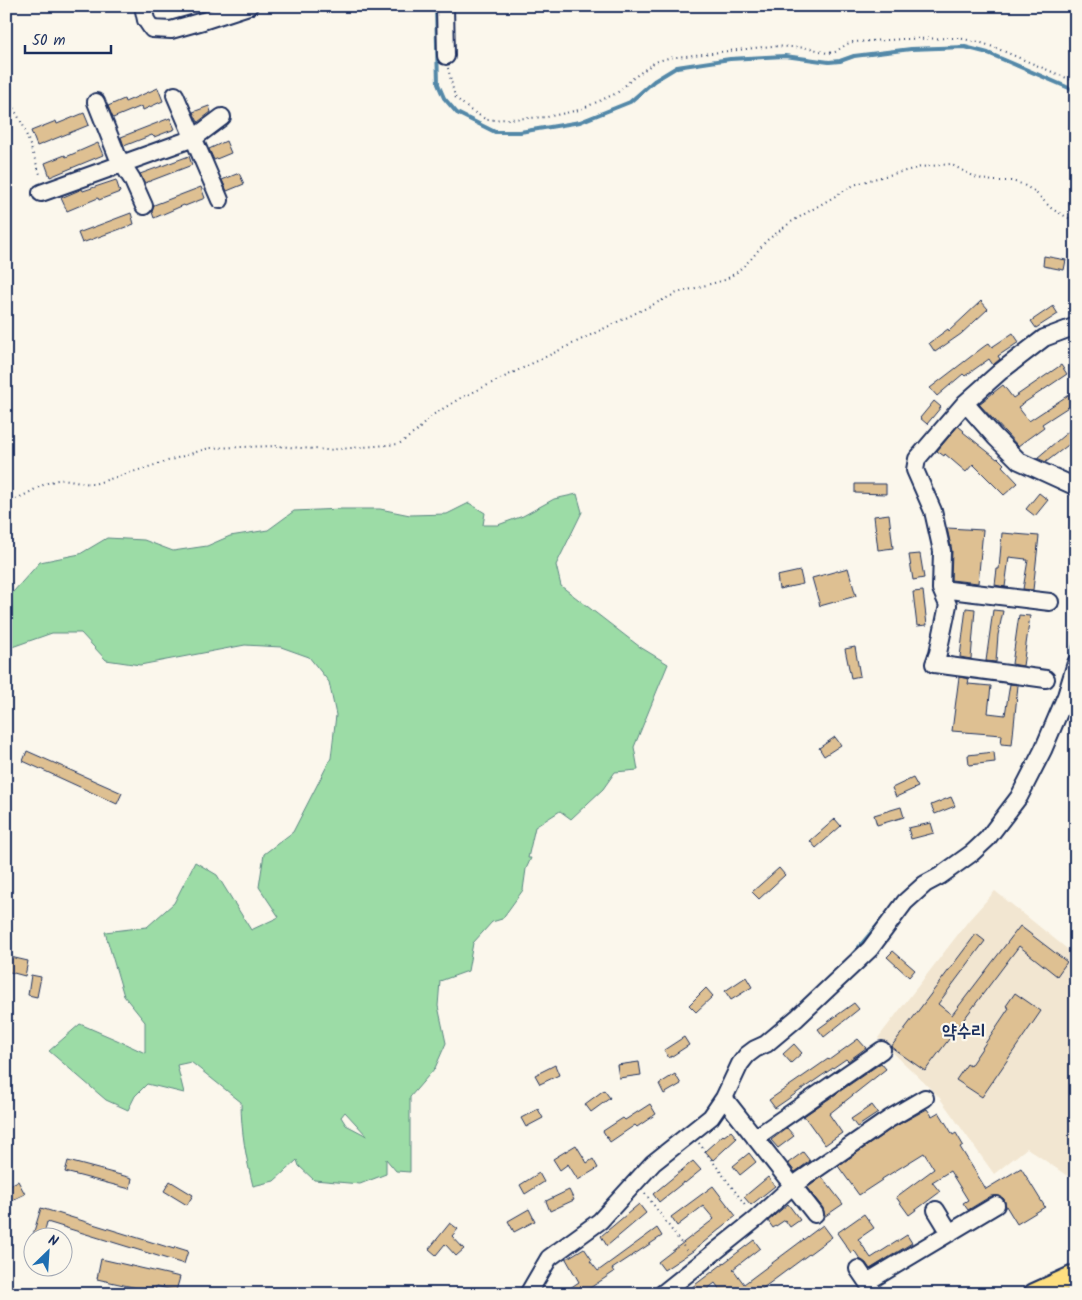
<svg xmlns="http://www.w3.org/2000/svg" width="1082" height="1300" font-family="Kalam,'Poor Story',sans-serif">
  <rect width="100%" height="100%" fill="#fbf7ec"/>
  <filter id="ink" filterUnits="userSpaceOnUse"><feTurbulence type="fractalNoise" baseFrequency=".02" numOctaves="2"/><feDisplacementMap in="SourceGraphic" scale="10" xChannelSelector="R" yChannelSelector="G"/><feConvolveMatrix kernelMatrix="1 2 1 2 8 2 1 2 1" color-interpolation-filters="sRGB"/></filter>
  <g filter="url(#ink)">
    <path fill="#f2e6d1" d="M995,891L1076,956V1182L1027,1148L994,1174L939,1097L878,1038L969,920Z"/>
    <path fill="#9cdca6" stroke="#5c8682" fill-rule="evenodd" d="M577,494L582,512L556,565L561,586L640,647L668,664L634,747L638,770L615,772L603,789L571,819L560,811L535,827L528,858H531L526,869L523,890L502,919L492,922L473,943L468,971L440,981L438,1006L446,1043L435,1068L410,1097V1172L396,1171L386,1159V1174L360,1184L314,1180L299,1166L297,1160L274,1181L253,1186C246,1158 241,1131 241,1102L191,1062L177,1065L184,1093L147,1084L135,1096L128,1110L106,1100L49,1051L80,1024L117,1040L145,1053V1022L124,996L105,932L147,927L174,903L195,862L217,875L251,930L279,917L259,887L264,854L293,832L331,758L336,715L329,682L309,657L281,647L245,645L140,665L106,660L81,633H52L12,647H6V595L13,592L40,562L80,554L107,538L144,540L173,551L207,546L230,536L268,530L294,511L341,509H380L410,515L447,514L469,503L485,513L483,525H498L523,516L554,499ZM345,1112L367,1136L346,1125L341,1117Z"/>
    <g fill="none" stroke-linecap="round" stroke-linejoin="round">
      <path stroke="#5388a8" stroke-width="4" d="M436,6L438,84L444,98L457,113L495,132H520L580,122L630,102L654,81L677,67L730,59L785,56L829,62L840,61L854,56L911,49L965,47L988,53L1076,91
        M1069,663L1076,637
        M853,954L882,920"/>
    </g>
    <path fill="#dec092" stroke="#1b2f5e" d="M158,88L163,101L143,110L142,106L113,118L108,106L124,99L125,102Z
      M209,106L211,112L198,122L193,112Z
      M84,113L89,125L37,146L31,131L56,121L57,124Z
      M170,118L175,129L154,137L152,135L124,146L121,137Z
      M226,141L231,153L214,160L209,149Z
      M98,143L103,155L50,177L45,163L65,155L66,157Z
      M189,156L192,165L145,183L140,174Z
      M239,173L244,184L227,191L222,180Z
      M116,180L120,192L99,200L98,198L67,211L61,198L82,189L83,191Z
      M201,187L205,198L185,206L184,205L154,218L152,212L154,205Z
      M131,213L134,224L82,243L78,233Z
      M1044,256L1066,260L1064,270L1043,266Z
      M981,301L988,309L961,334L935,352L929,343L948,329L949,331Z
      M1053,306L1058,314L1036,328L1031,321Z
      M1013,333L1019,342L998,356L1000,359L993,365L989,359L965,376L963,374L937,396L930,388L982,348L989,343L992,347Z
      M1061,365L1067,374L1018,407L1029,421L1076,390V402L1042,424L1044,427L1018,446L979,404L1003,385L1013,398Z
      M934,401L941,407L927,424L920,418Z
      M1076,425V439L1046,462L1037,458Z
      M958,426L964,431L963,432L997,459L998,458L1004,464L1002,466L1018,483L1004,495L973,464L966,472L945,454L944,456L937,451Z
      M855,484H886V494L855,493Z
      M1039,493L1048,500L1035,516L1026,509Z
      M889,514L893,548L878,550L874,516Z
      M947,528L983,530L978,583L951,580L952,551Z
      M1002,533L1039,536L1033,590L1023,589L1028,560H1025L1026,559L1009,557L1005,587L995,585L997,569H999Z
      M920,554L924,578L913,580L909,555Z
      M848,568L856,596L820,606L812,578Z
      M800,571L803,584L779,589L777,576Z
      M923,591L927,625L917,626L913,592Z
      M966,608L975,609L971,659L960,657Z
      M993,610L1003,611L998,635L996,662L986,661Z
      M1019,615L1030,616L1023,666L1012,664Z
      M855,647L860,676L851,678L845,649Z
      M959,677L969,679L968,684L991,686L988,713L1005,715L1010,684L1018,685L1012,745L1001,744L1002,735L952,731Z
      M835,737L841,745L824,756L819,748Z
      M27,751L122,793L117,804L23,761Z
      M994,752L995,762L969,765L968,755Z
      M913,778L918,787L896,797L892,788Z
      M951,797L955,806L935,814L931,805Z
      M901,807L904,817L877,825L874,815Z
      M835,819L841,826L816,848L810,841Z
      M931,823L934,833L911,839L908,828Z
      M779,868L785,875L759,899L752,892Z
      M1020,926L1067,962L1057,976L1019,946L925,1071L891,1047L976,934L985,941L938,1004L952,1015Z
      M893,951L915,970L909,977L887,957Z
      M6,956L28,961L25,976L6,971Z
      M31,975L41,977L37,997L28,995Z
      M746,977L752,987L731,1000L725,991Z
      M706,988L713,996L696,1012L689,1005Z
      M1015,993L1041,1011L982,1097L956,1080L967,1064L970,1066L1009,1008L1006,1006Z
      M854,1003L859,1009L824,1037L818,1029Z
      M684,1037L689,1045L669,1058L664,1050Z
      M858,1039L866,1048L848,1061L846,1059L775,1108L769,1100L828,1059L829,1060Z
      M794,1044L802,1053L791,1063L783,1054Z
      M639,1062L641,1075L619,1078L617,1065Z
      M881,1063L886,1069L829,1114L842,1133L825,1145L804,1116Z
      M555,1065L559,1075L540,1084L535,1075Z
      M675,1074L681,1084L664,1094L659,1084Z
      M604,1090L610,1098L591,1112L585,1104Z
      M650,1104L656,1114L637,1127L635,1125L610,1142L603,1131L623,1118L625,1120Z
      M872,1105L878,1113L857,1127L851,1119Z
      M538,1109L543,1118L526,1127L521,1118Z
      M927,1109L932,1116L939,1112L953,1135L956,1133L963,1145L960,1147L986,1189L1021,1168L1045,1207L1017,1224L1006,1206L1004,1199L1000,1196H991L968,1210L963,1203L968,1200L950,1171L932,1182L940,1192L909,1215L896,1197L934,1169L924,1153L882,1179V1180L859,1195L838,1166L894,1127Z
      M787,1128L794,1136L778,1148L771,1140Z
      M731,1131L737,1138L713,1160L705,1151L723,1135L724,1136Z
      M576,1145L587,1163L593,1159L598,1168L578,1180L568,1164L560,1170L553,1159Z
      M803,1152L810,1161L795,1172L788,1163Z
      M749,1153L756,1162L740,1175L733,1166Z
      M68,1161L132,1178L130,1189L65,1172Z
      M693,1161L701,1170L685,1183L684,1182L659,1202L653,1194Z
      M539,1173L544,1182L525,1194L520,1185Z
      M768,1177L775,1186L751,1205L744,1197Z
      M822,1177L843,1204L824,1217L823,1208L807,1188Z
      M18,1181L25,1194L6,1203V1187Z
      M170,1181L193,1195L187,1205L164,1191Z
      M713,1186L736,1216L693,1251L664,1270L658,1262L714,1219L703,1206L677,1226L671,1217Z
      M569,1190L574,1200L550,1211L546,1201Z
      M639,1204L646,1213L607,1246L601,1236Z
      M788,1204L800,1220L790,1227L785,1220L773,1228L768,1221Z
      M41,1208L174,1249L175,1247L188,1251L184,1264L47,1222L43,1238H32Z
      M529,1209L535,1221L514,1232L508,1221Z
      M864,1214L874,1228L858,1239L871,1258L907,1235L912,1243L870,1269L866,1263L860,1259L854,1250L851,1253L837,1233Z
      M450,1223L458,1229L452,1236L464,1249L456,1256L445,1244L436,1255L429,1249Z
      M823,1225L832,1237L755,1294H723L715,1283L701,1294H683L754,1240L760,1248L733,1269L744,1284Z
      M657,1228L662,1236L612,1269L614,1272L581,1294H561L579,1282L566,1259L584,1248L592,1260L590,1261L598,1271Z
      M101,1259L180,1277L176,1291L156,1286L155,1294H135L137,1288L97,1279Z"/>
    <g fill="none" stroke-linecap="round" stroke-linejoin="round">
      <g stroke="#1b2f5e" stroke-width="20">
        <path id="minor" d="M143,6L146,20L152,29L171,30L203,21L249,6
          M445,6L446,56
          M175,95L220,200
          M96,102L117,155L132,179L144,206
          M41,193L194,138L222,117
          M965,403L995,437L1019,461L1076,487
          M941,589L1050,602
          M1046,679L934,664L938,653L948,605L941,589L942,551L933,511L915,470L917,459L965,403L1001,371L1044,338L1076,326
          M724,1098L815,1214
          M755,1138L882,1050
          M936,1210L950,1233
          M858,1269L875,1294
          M867,1282L996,1205
          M528,1294L549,1258L600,1221L653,1163L711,1117L724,1098L740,1064L747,1055L755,1049L766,1044L797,1018L870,949L905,902L925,884L940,876L972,853L987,839L1019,797L1043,750L1066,696L1076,663
          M662,1294L756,1219L792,1186L889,1119L925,1098"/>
      </g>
      <g stroke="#1b2f5e" stroke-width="24">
        <path id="major" d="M1034,1294L1076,1275"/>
      </g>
      <path stroke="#1b2f5e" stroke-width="2" stroke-dasharray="1 4" stroke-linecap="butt" d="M448,68L455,97L470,110L487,120L547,117L579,110L617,93L632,79L655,62L668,58L772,46L810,48L827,53L835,52L847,44L853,42L904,39L958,38L979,42L996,48L1076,82
        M6,95L23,125L41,177
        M6,501C25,499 39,483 58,480C70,478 82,484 94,484L209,448L276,446L327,450L399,444L417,431L431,416L459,399L677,293L725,280L737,272L751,259L766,241L791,222L854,185L873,179L921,167L950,164L977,178L993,181H1011L1022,184L1034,191L1052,209L1076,222
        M699,1143L747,1207
        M645,1193L689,1254"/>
      <use href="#minor" stroke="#fbf7ec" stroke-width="16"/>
      <use href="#major" stroke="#fedf80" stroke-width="20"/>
    </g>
  </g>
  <g text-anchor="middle" stroke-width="4.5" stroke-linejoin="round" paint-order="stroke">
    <g font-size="18" font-weight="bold" fill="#1b2f5e" stroke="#fbf7ec">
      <text x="964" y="1037">약수리</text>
    </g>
  </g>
  <rect width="1082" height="1300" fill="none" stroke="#fbf7ec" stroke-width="25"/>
  <rect x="12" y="12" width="1057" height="1275" fill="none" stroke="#1b2f5e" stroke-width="2" filter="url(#ink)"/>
  <g transform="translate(48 1252) rotate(25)"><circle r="24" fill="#fbf7ec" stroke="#a1a7b3"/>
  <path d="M0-4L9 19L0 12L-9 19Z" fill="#1f6fb2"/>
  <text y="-8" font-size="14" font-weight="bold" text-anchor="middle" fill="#1b2f5e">N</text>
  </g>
  <path d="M25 45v8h86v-8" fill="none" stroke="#1b2f5e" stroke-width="2.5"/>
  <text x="32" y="45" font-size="15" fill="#1b2f5e" stroke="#fbf7ec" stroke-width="4" paint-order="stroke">50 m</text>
</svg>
